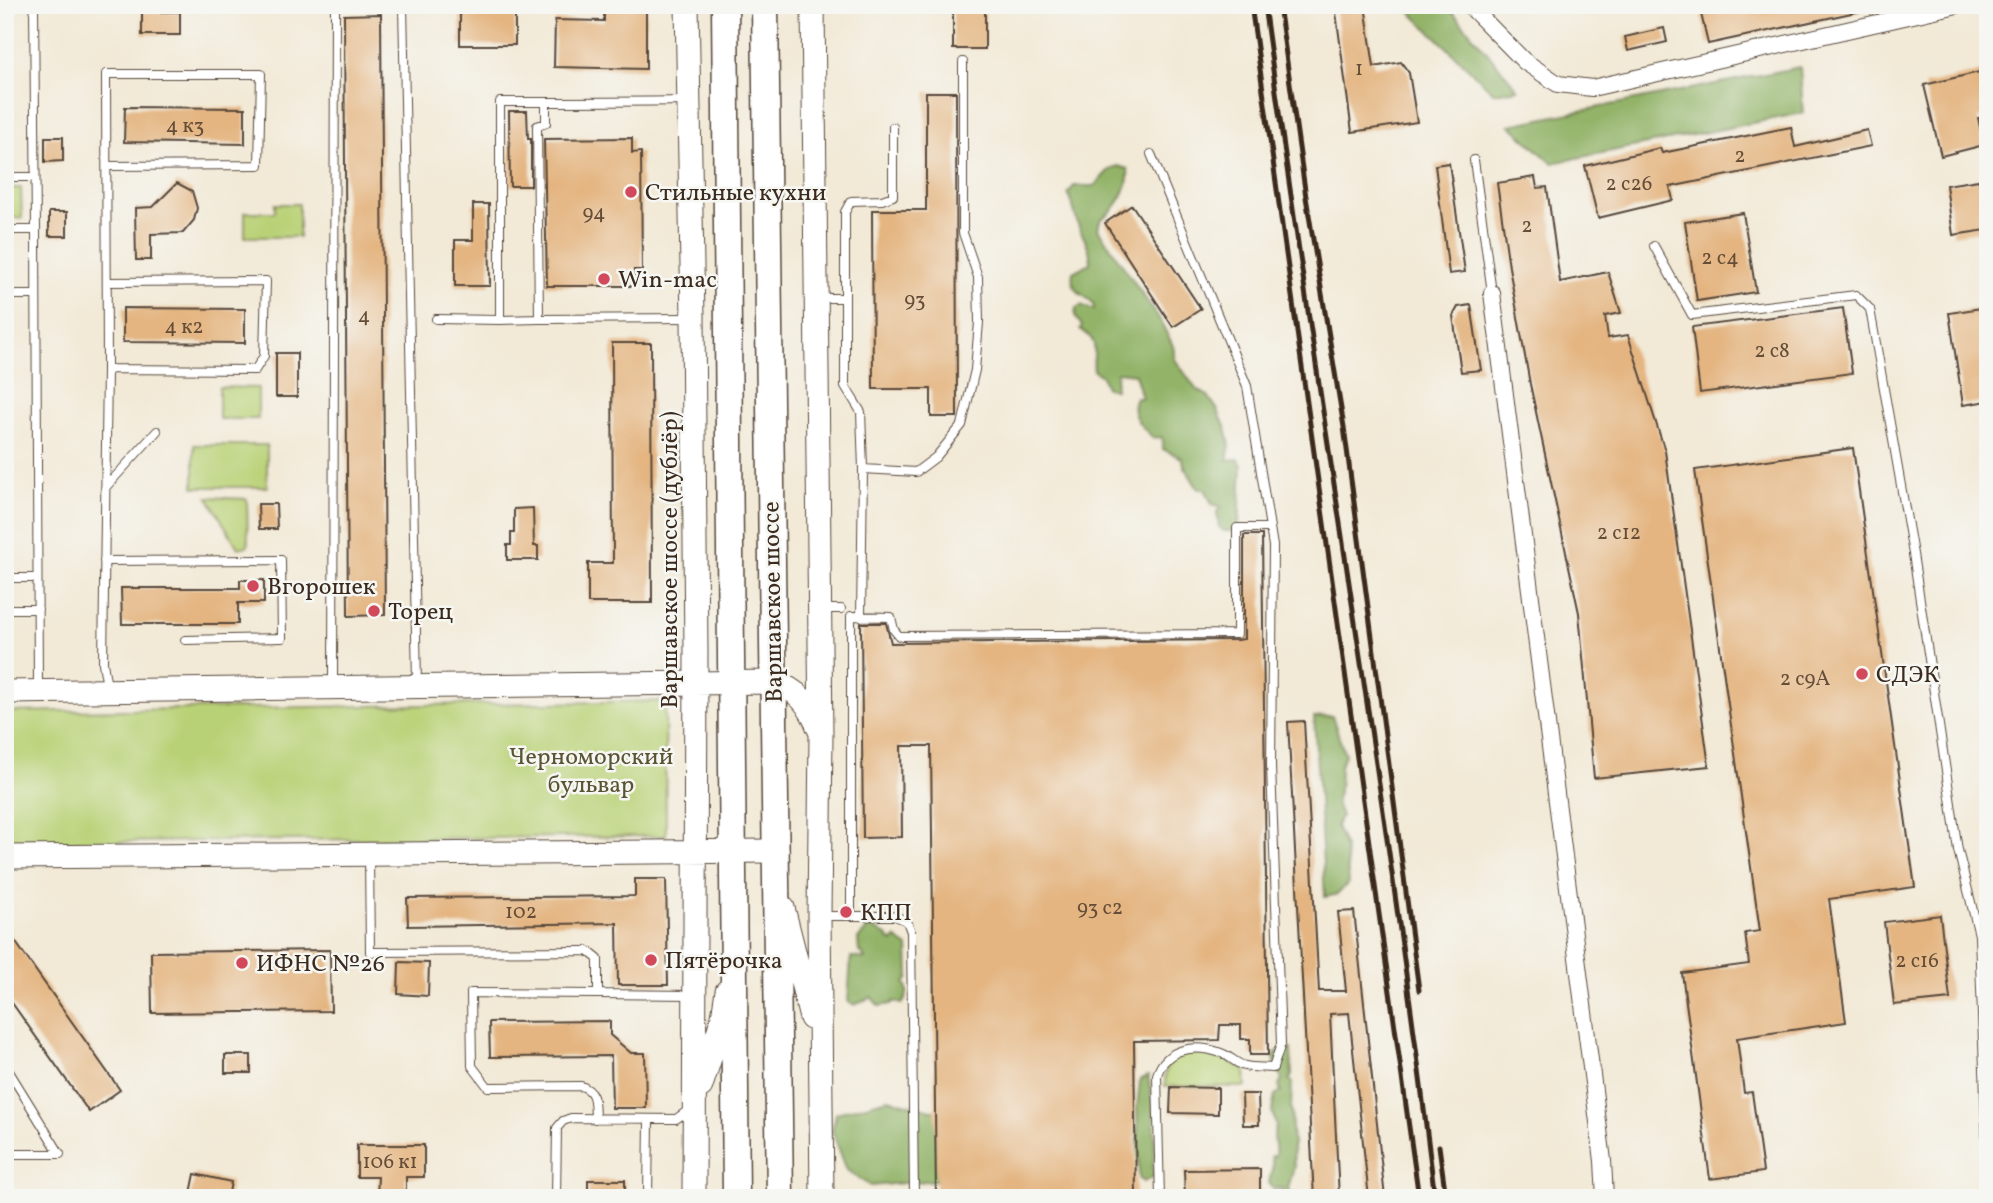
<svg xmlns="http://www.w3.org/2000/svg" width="1993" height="1203" font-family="Vollkorn,serif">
  <rect width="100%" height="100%" fill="#f6f6f2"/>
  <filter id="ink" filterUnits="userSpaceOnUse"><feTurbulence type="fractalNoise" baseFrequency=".0143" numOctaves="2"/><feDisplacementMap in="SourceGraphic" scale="14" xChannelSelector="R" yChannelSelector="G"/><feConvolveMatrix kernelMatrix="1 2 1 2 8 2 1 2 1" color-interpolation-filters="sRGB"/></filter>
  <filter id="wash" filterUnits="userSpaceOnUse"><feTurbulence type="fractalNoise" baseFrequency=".00686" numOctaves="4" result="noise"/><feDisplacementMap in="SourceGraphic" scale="28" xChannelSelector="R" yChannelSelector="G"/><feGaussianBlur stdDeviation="1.57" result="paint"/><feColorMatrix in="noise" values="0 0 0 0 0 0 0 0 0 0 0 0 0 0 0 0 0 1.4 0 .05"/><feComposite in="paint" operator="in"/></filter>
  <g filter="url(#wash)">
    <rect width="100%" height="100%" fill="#f2e9d6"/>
    <path fill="#b9d176" stroke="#7a7e4a" stroke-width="2" d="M5,188H21L22,218H5Z
      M275,204H299V237H245V212H275Z
      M219,387L258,388V419H219Z
      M194,445H267V487H194Z
      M208,497L247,499L248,546L238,548Z
      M665,701L666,836L5,843V712Z
      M1194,1052L1219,1056L1245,1070L1246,1087L1165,1086C1165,1059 1169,1057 1194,1052Z"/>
    <path fill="#92b367" stroke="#666e42" stroke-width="2" d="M1403,5H1447L1518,89L1494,93Z
      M1800,67L1803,113L1552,163L1510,125Z
      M1118,166L1128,169C1130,189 1117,209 1100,220L1098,229L1162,323C1166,336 1176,344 1174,358L1196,389L1208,396L1217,409L1226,428L1230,445L1227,460L1238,459L1242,465L1239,525L1231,531H1224L1219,527L1217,512L1221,507L1212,504L1205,489H1198L1185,467L1182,458L1163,449L1162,437L1153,438C1143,428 1127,414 1136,398H1142L1135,374L1117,372L1115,389L1106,388L1102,376L1094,371C1091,350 1103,344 1080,329L1082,326L1075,316L1076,308L1081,305L1094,310L1093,303C1080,292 1070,290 1073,272L1090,263C1092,245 1081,237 1077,221C1074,212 1073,203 1068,194L1074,186H1094L1109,170Z
      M1332,716L1345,755L1340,766L1339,792L1336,803L1341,816L1336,826L1345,848L1349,882L1338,894L1325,897L1314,717Z
      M869,927L887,935L889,940L893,942L895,938L908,947L909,978L905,983C909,991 908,997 902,1004L894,1001L891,1004L879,1006L871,997L855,1005L848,1002L851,957L865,959L862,953L859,952L858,939Z
      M1286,1049H1291L1292,1076L1289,1079L1292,1082L1291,1108L1294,1167L1288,1188L1292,1198H1273V1191H1283V1188H1273L1269,1183L1273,1165L1271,1156H1275C1277,1145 1271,1135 1276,1126L1272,1111L1275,1095L1281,1092L1279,1085L1282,1079L1274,1059L1276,1052Z
      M1148,1076C1154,1105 1157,1137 1153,1166L1154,1177L1143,1182L1139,1178L1137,1107L1140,1080Z
      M888,1099L936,1111L937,1180L870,1186L847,1170L832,1131L836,1113Z"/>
    <g id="blocks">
      <path fill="#e4b581" d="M460,5H515V45H460Z
        M604,5H646V69L554,67L555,20L604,21Z
        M953,5H985V49H953Z
        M1335,5H1365L1374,67L1401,62L1409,73L1417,122L1352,132Z
        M1699,5H1860L1861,11L1708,44Z
        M142,12H180V35H142Z
        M381,14L385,615L348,616L344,15Z
        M1664,28L1667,42L1628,51L1625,37Z
        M1988,70V116L1978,118L1984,145L1941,156L1924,85Z
        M926,92H956L957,417H931V389H873L872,210H926Z
        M125,107L245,108V144L124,142Z
        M509,111H527L528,139H531V186H510Z
        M1791,127L1795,147L1867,130L1871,146L1670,187L1673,200L1598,218L1585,166L1660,148L1662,153Z
        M45,137H63V161L45,162Z
        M632,138V153L641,152L642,270H634V286H547L544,139Z
        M1449,163L1465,272L1449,274L1435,165Z
        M1535,177L1537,188L1547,187L1560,282L1608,272L1621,313L1605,316L1608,338L1628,335L1665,451L1709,766L1594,778L1579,613L1530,384L1509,267L1497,183Z
        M1979,180L1987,230L1953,235L1946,185Z
        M177,183L192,191L197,208L194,220L183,233L151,234V260H136L135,208L153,207Z
        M473,204H489L490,286H455V240H473Z
        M1132,205L1201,309L1173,327L1105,223Z
        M49,212H67V236H49Z
        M1743,213L1756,292L1697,301L1685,222Z
        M1471,305L1481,370L1461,372L1453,316L1458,307Z
        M1988,307V401L1963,405L1949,313Z
        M123,308L245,309V343L123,342Z
        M1843,308L1852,373L1700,393L1692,327Z
        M612,343H651L652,603H588V563H613Z
        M276,353H297V397H276Z
        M1853,448L1915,887L1829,899L1846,1022L1737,1038L1744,1093L1752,1092L1763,1172L1710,1179L1682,973L1749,964L1745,933L1760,931L1695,470Z
        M258,504H276L277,529H259Z
        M533,508L534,546H538V560H507V545H511V533H514V509Z
        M1244,535H1262L1268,1055H1250V1039H1241V1025H1220L1219,1040L1134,1041L1136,1198H936L931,746H901L902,837L863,838L861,623H886L891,643L1238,640L1244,639Z
        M240,580H264V603H238V624H122L121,588H240Z
        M1304,721L1319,991H1346L1338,912L1354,911L1385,1198H1369L1349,1013L1330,1014L1339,1198H1314L1288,722Z
        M635,879H666L668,985H618L617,923L408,926L407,898L635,896Z
        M1940,915L1950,999L1894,1005L1884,922Z
        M5,927L120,1090L89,1112L5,993Z
        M330,950L331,1011L152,1013L151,952Z
        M399,962L429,963L428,996L398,994Z
        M610,1021V1035L631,1053H645L646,1108H612L611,1056L490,1057L489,1022Z
        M225,1055H251V1073H225Z
        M1171,1087L1218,1088V1114L1170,1113Z
        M1242,1094H1258L1259,1125H1243Z
        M357,1145H424V1177H406V1198H377L378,1177H357Z
        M1260,1169V1198H1185L1184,1170Z
        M195,1174L231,1182L228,1198H190Z
        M588,1180H625V1198H588Z"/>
    </g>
  </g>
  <g filter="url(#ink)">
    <use href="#blocks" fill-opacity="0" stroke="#56473a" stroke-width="2"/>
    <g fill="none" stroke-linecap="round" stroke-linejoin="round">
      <g stroke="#56473a" stroke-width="10">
        <path id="lane" d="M34,5L36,230
          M403,5L417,683
          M546,102V123L537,126L539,319L500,320V102C562,102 624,102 687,101
          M893,127V196L882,200L851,201L845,212V386L861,412L863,469L916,472L936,457L962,425L975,370L979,322L978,277L963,233V62
          M1151,154L1247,386L1273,546L1271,766L1281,1044L1273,1068C1264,1067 1254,1068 1245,1066C1236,1064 1230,1056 1221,1053C1196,1044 1166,1047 1157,1075L1160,1198
          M1474,160L1492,293
          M5,177H35
          M5,230H36L38,690
          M1654,246L1692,315L1856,295L1870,309L1913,554L1958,850L1979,935L1988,1175
          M107,282L266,281L264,356L255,370L107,369
          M5,295H36
          M819,298H844
          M436,319L500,320
          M539,319L690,318
          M105,488L157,431
          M104,561L281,560L282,638L185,640
          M5,578H37
          M5,609H38
          M823,609H841
          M861,617L863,469
          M333,685L335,5
          M107,687L103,663L107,369L106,74H261L259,165L107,166
          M369,856L370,952L588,951L598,959V994L692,995
          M821,916H895L907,921L911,932L914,1198
          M851,916V616L891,617L894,630L899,636L1237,634V528H1270
          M5,1065L60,1154H5
          M595,1119C594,1104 597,1091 581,1086L488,1087L472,1066L471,993L598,994
          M556,1198L557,1128L563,1121L571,1118L676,1119L690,1109
          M648,1198L649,1120"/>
      </g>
      <g stroke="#56473a" stroke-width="18">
        <path id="street" d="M1469,5L1524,61L1558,84L1592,88L1957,5
          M1492,293L1603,1161L1605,1198"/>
      </g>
      <g stroke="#56473a" stroke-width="25">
        <path id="secondary" d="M687,5L693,318L696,653L694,1198
          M813,5L821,735L819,916L822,1198
          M5,692L773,682C798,689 810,705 819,729
          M5,857L777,851
          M783,908L811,1018
          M701,1086L723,1017L727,991"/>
      </g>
      <g stroke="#56473a" stroke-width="29">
        <path id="primary" d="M725,5L736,1198
          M765,5L780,1198"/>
      </g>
      <use href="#lane" stroke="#fff" stroke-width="8"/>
      <use href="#street" stroke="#fff" stroke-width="16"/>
      <use href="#secondary" stroke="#fff" stroke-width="23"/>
      <use href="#primary" stroke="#fff" stroke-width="26"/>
      <path stroke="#3b2a1e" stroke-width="5" d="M1251,5L1419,1198
        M1264,5C1318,403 1387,799 1435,1198
        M1279,5L1306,197L1344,427L1419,990
        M1439,1146L1446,1198"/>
    </g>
  </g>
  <g fill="#d1495b" stroke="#f6f6f2" stroke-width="2.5">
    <circle cx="631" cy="192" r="7"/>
    <circle cx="604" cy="279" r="7"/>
    <circle cx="253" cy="586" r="7"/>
    <circle cx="374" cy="611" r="7"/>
    <circle cx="1862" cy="674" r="7"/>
    <circle cx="846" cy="912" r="7"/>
    <circle cx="651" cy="960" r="7"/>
    <circle cx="242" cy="963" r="7"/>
  </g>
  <g text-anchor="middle" stroke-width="5" stroke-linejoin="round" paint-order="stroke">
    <g font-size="21" fill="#654d37">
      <text x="1359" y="75">1</text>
      <text x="185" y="132">4 к3</text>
      <text x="1740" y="162">2</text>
      <text x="1629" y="190">2 с26</text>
      <text x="594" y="219">94</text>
      <text x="1527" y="232">2</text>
      <text x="1720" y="264">2 с4</text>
      <text x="915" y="306">93</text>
      <text x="364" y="322">4</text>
      <text x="184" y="333">4 к2</text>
      <text x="1772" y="357">2 с8</text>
      <text x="1619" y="539">2 с12</text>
      <text x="1805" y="685">2 с9А</text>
      <text x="1100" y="914">93 с2</text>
      <text x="521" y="918">102</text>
      <text x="1917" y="967">2 с16</text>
      <text x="390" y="1168">106 к1</text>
    </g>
    <g font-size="24" fill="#3b2a1e" stroke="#f6f6f2" text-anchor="start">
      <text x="645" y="200">Стильные кухни</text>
      <text x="618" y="287">Win-mac</text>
      <text x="267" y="594">Вгорошек</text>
      <text x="388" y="619">Торец</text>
      <text x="1876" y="682">СДЭК</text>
      <text x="860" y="920">КПП</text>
      <text x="665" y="968">Пятёрочка</text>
      <text x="256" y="971">ИФНС №26</text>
    </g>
    <g font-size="24" fill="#3b2a1e" stroke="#f6f6f2">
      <text transform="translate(669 560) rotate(-90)" y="8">Варшавское шоссе (дублёр)</text>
      <text transform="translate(772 602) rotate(-91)" y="8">Варшавское шоссе</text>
    </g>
    <g font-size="24" fill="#5a5434" stroke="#f6f6f2">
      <text x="591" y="764">Черноморский<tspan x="591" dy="28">бульвар</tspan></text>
    </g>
  </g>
  <rect width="1993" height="1203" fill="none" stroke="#f6f6f2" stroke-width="28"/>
</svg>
